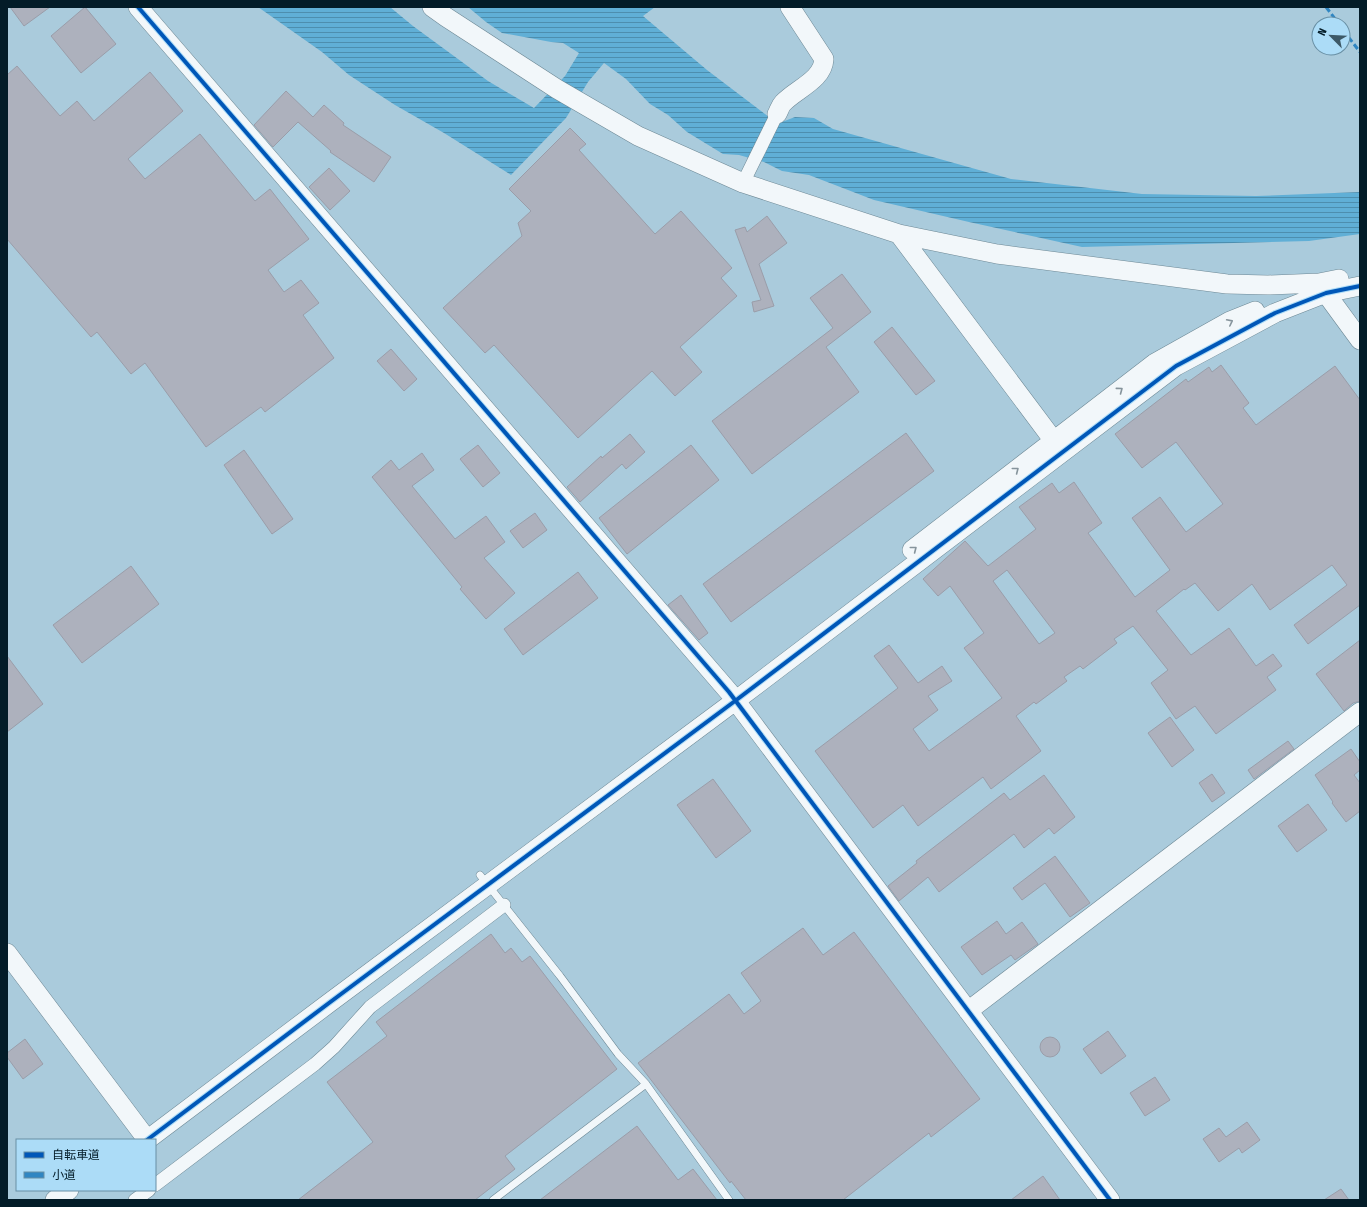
<svg xmlns="http://www.w3.org/2000/svg" width="1367" height="1207" font-family="'Fira Sans Condensed','Noto Sans JP',sans-serif">
  <defs>
    <pattern id="water-rules" width="6" height="5" patternUnits="userSpaceOnUse"><rect width="6" height="5" fill="#60afd6"/><path d="M0 2.5h6" fill="none" stroke="#4d8eae"/></pattern>
  </defs>
  <rect width="100%" height="100%" fill="#aacbdc"/>
  <path fill="url(#water-rules)" d="M258,7H390L413,26L488,81L534,108L565,76L579,53L563,43L551,42L502,33L486,22L468,7H655L643,16L707,70L769,117L782,122L795,117L814,118L833,129L1011,179L1142,194L1256,196L1360,192V234L1309,241L1082,247L969,222L874,200L809,175L782,171L764,162L739,155L723,154L687,132L668,115L650,104L626,79L604,63L588,82L566,118L511,175L444,133L395,105L349,75L322,52Z"/>
  <path fill="#adb1bd" stroke="#9a9da9" fill-rule="evenodd" d="M10,7H50L24,26Z
    M85,7L116,44L81,73L51,36Z
    M17,66L60,116L77,101L94,121L150,72L183,111L128,159L145,179L200,134L255,201L270,189L309,239L268,270L284,292L301,280L319,303L303,315L334,358L265,412L261,407L206,447L145,363L131,374L97,332L91,337L7,239V75Z
    M286,91L313,117L324,105L344,123L343,125L391,157L374,182L330,152L331,151L298,122L273,147L254,125Z
    M570,128L586,144L579,150L655,234L681,211L732,268L721,278L737,296L680,347L702,372L675,396L652,371L578,438L494,345L485,353L443,308L522,236L518,223L531,211L509,189Z
    M329,168L350,191L330,210L309,187Z
    M767,216L787,243L759,264L774,306L754,312L752,302L761,300L735,230L745,227L747,232Z
    M842,274L871,312L826,347L859,392L752,474L712,421L833,328L810,298Z
    M892,327L935,381L916,395L874,342Z
    M391,349L417,379L404,391L377,361Z
    M1221,365L1249,403L1243,408L1256,425L1335,366L1360,400V605L1308,644L1294,625L1347,585L1332,565L1270,610L1252,584L1218,611L1195,583L1185,590L1184,589L1156,611L1191,655L1229,628L1256,666L1273,654L1282,666L1267,677L1276,690L1216,734L1195,706L1176,719L1151,683L1168,670L1133,626L1114,639L1117,643L1083,669L1080,666L1064,677L1067,681L1036,704L1034,702L1016,716L1041,751L991,789L983,777L918,826L903,805L873,828L815,751L898,688L874,656L889,645L918,683L942,666L952,681L928,696L938,710L913,729L929,751L1002,698L964,648L984,633L950,586L938,596L923,579L965,541L988,566L1036,529L1019,507L1052,483L1059,493L1074,482L1102,523L1088,533L1135,597L1170,570L1132,518L1160,497L1186,532L1223,504L1176,442L1142,468L1115,434L1186,379L1188,382L1209,367L1212,372ZM1007,570L1055,633L1039,644L993,581Z
    M906,433L934,471L731,622L703,584Z
    M630,434L645,452L626,469L622,464L580,502L567,487L601,456L602,458Z
    M478,445L500,473L483,487L460,459Z
    M691,445L719,480L627,554L599,518Z
    M244,450L293,519L272,534L224,465Z
    M422,453L434,470L412,486L455,539L486,516L505,542L484,558L515,593L486,619L460,589L462,587L372,477L391,460L399,470Z
    M535,513L547,530L523,548L510,531Z
    M131,566L159,604L82,663L53,625Z
    M578,572L598,598L523,655L504,629Z
    M681,595L708,633L699,640L668,605Z
    M1360,640V701L1353,703L1344,711L1316,674Z
    M7,656L43,704L7,732Z
    M1170,717L1194,750L1172,767L1148,733Z
    M1288,741L1294,749L1254,779L1248,770Z
    M1351,749L1360,762V770L1354,775L1360,783V811L1346,822L1332,803L1333,802L1315,775Z
    M1212,774L1225,793L1212,802L1199,783Z
    M1044,775L1075,817L1054,834L1049,828L1024,848L1014,834L939,892L928,877L899,901L888,886L917,863L916,861L1004,793L1010,800Z
    M713,779L751,831L716,858L677,805Z
    M1308,804L1327,830L1297,852L1278,826Z
    M1055,856L1090,903L1070,917L1045,883L1022,900L1013,888Z
    M997,921L1006,934L1022,922L1038,944L1015,960L1011,955L982,975L961,947Z
    M803,928L823,955L854,932L980,1099L931,1137L929,1133L843,1200H746L731,1181L730,1183L638,1063L729,994L744,1014L761,1001L741,973Z
    M491,934L505,953L511,948L522,962L530,956L617,1069L505,1156L515,1169L475,1200H298L373,1142L327,1082L387,1036L376,1022Z
    M1108,1031L1126,1056L1101,1074L1083,1049Z
    M1040 1047a10 10 0 1 1 20 0a10 10 0 1 1-20 0Z
    M25,1039L43,1064L23,1079L7,1057V1053Z
    M1155,1077L1170,1100L1145,1116L1130,1093Z
    M1247,1122L1260,1140L1242,1153L1239,1148L1219,1162L1203,1139L1219,1128L1226,1137Z
    M637,1126L678,1180L693,1169L717,1200H540Z
    M1043,1176L1060,1200H1011Z
    M1341,1189L1349,1200H1324Z"/>
  <g fill="none" stroke-linecap="round" stroke-linejoin="round">
    <g stroke="#6d8895" stroke-width="8">
      <path id="lane" d="M480,875L560,976L618,1054L646,1084L729,1200
        M493,1200L646,1084"/>
    </g>
    <g stroke="#6d8895" stroke-width="14">
      <path id="street" d="M743,183L777,114
        M155,1185L315,1064L334,1047L370,1007L504,905
        M135,1200L149,1190"/>
    </g>
    <g stroke="#6d8895" stroke-width="20">
      <path id="secondary" d="M138,7L729,692L1110,1200
        M432,7L446,17L557,89L638,136L743,183L899,234L997,254L1227,284L1268,285L1319,283L1339,279
        M777,114C779,111 780,106 783,103C796,89 823,80 824,59L790,7
        M899,234L1054,441
        M1319,284L1360,340
        M912,550L1155,363L1230,321L1255,311
        M7,953L143,1134
        M968,1011L1360,712
        M147,1140L329,1003L735,701L1176,366L1275,313L1326,293L1360,286
        M55,1200L69,1190"/>
    </g>
    <use href="#lane" stroke="#f2f7fa" stroke-width="7"/>
    <use href="#street" stroke="#f2f7fa" stroke-width="13"/>
    <use href="#secondary" stroke="#f2f7fa" stroke-width="19"/>
    <path stroke="#3086c2" stroke-width="3" stroke-dasharray="6 3" stroke-linecap="butt" d="M1326,7L1339,24
      M1343,30L1360,52"/>
    <g stroke="#acdcf7" stroke-width="6">
      <path id="cycleway" d="M138,7L729,692L1110,1200
        M147,1140L329,1003L735,701L1176,366L1275,313L1326,293L1360,286"/>
    </g>
    <use href="#cycleway" stroke="#0057b8" stroke-width="4"/>
  </g>
  <defs><path id="oneway-chevron" d="M-2-3.5L2.5 0L-2 3.5" fill="none" stroke-width="1.6" stroke-linecap="round" stroke-linejoin="round"/></defs>
  <g stroke="#86949c">
    <use href="#oneway-chevron" transform="translate(1230 322) rotate(-27)"/>
    <use href="#oneway-chevron" transform="translate(1120 390) rotate(-37)"/>
    <use href="#oneway-chevron" transform="translate(1016 470) rotate(-38)"/>
    <use href="#oneway-chevron" transform="translate(914 549) rotate(-38)"/>
  </g>
  <rect width="1367" height="1207" fill="none" stroke="#031c28" stroke-width="16"/>
  <rect x="16" y="1139" width="140" height="52" fill="#acdcf7" stroke="#688fa4"/>
  <rect x="24" y="1152" width="20" height="6" fill="#0057b8" stroke="#688fa4"/>
  <text x="52" y="1159" font-size="12" fill="#031c28">自転車道</text>
  <rect x="24" y="1172" width="20" height="6" fill="#3086c2" stroke="#688fa4"/>
  <text x="52" y="1179" font-size="12" fill="#031c28">小道</text>
  <g transform="translate(1331 36) rotate(294)"><circle r="19" fill="#acdcf7" stroke="#688fa4"/>
  <path d="M0-3L7 15L0 10L-7 15Z" fill="#3d5967"/>
  <text y="-6" font-size="11" font-weight="bold" text-anchor="middle" fill="#031c28">N</text>
  </g>
</svg>
